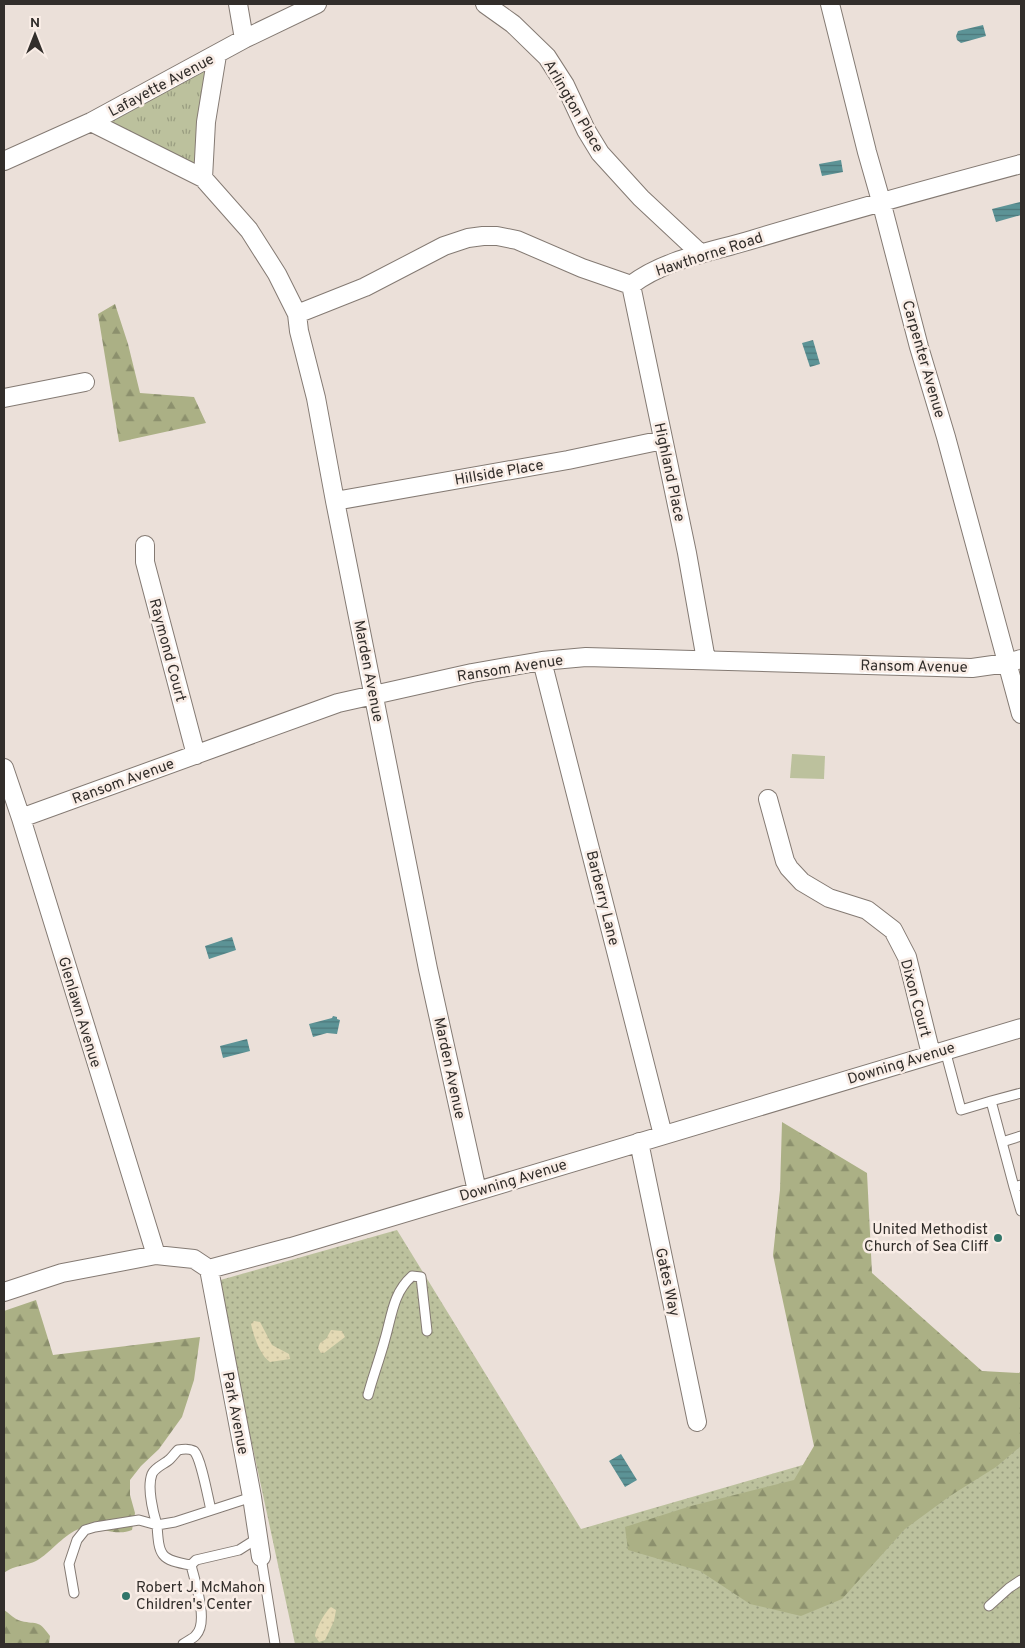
<svg xmlns="http://www.w3.org/2000/svg" width="1025" height="1648" font-family="Overpass,sans-serif">
  <defs>
    <pattern id="grass-dots" width="8" height="8" patternUnits="userSpaceOnUse" patternTransform="scale(1.25)"><rect width="8" height="8" fill="#bcc19d"/><path d="M2 2h.1M6 6h.1" fill="none" stroke="#999d80" stroke-width="1.8" stroke-linecap="round"/></pattern>
    <pattern id="forest-firs" width="22" height="20" patternUnits="userSpaceOnUse" patternTransform="scale(1.25)"><rect width="22" height="20" fill="#abb085"/><path d="M5 1l3.5 6h-7zM16 11l3.5 6h-7z" fill="#8c906d"/></pattern>
    <pattern id="sand-dots" width="8" height="8" patternUnits="userSpaceOnUse" patternTransform="scale(1.25)"><rect width="8" height="8" fill="#e3d9b4"/><path d="M2 2h.1M6 6h.1" fill="none" stroke="#c3bb9b" stroke-width="1.8" stroke-linecap="round"/></pattern>
    <pattern id="park-tufts" width="24" height="20" patternUnits="userSpaceOnUse" patternTransform="scale(1.25)"><rect width="24" height="20" fill="#bcc19d"/><path d="M3 7l-1-3M5 7V3M7 7l1-3M15 17l-1-3M17 17v-4M19 17l1-3" fill="none" stroke="#999d80"/></pattern>
    <pattern id="water-rules" width="6" height="5" patternUnits="userSpaceOnUse" patternTransform="scale(1.25)"><rect width="6" height="5" fill="#5c9396"/><path d="M0 2.5h6" fill="none" stroke="#4d787b"/></pattern>
  </defs>
  <rect width="100%" height="100%" fill="#ebe0d9"/>
  <path fill="url(#grass-dots)" d="M397,1230L581,1529L1021,1402V1644H295L217,1281Z"/>
  <path fill="url(#forest-firs)" d="M115,304L128,344L140,393L194,397L206,423L119,442L98,314Z
    M782,1122L867,1173L872,1273L982,1371L1019,1373L1021,1371V1446L996,1467L950,1496L905,1529L842,1599L801,1616L750,1604L700,1571L628,1550L625,1527L691,1506L794,1480L814,1446L773,1255L780,1190Z
    M36,1300L53,1355L200,1337L194,1380L182,1417L159,1449L141,1466L130,1480V1495L135,1513L132,1530C116,1537 100,1526 83,1528C67,1531 54,1549 42,1557C30,1567 15,1564 4,1573V1311Z
    M4,1610C9,1613 15,1620 21,1621C38,1625 38,1619 50,1636L49,1644H4Z"/>
  <path fill="url(#sand-dots)" d="M254,1321L260,1322L272,1345L289,1354L290,1359L270,1362C260,1355 254,1337 251,1324Z
    M331,1330L342,1331L345,1337L324,1353H321L318,1348L320,1343L326,1339Z
    M331,1607L336,1610L334,1621L325,1640L319,1642L315,1636C316,1628 325,1612 331,1607Z"/>
  <path fill="url(#park-tufts)" d="M217,55L203,178L91,122Z"/>
  <path fill="#bcc19d" d="M792,754L825,756L824,779L790,778Z"/>
  <path fill="url(#water-rules)" d="M983,25L986,36L961,43L957,40L956,36L958,31Z
    M841,160L843,172L822,176L819,164Z
    M1020,202L1021,215L996,222L992,209Z
    M813,340L820,364L810,367L802,343Z
    M232,937L236,950L209,959L205,946Z
    M333,1016L337,1017V1019L340,1020L337,1034L327,1033L313,1037L309,1024L332,1018Z
    M247,1039L250,1051L223,1058L220,1046Z
    M621,1454L637,1480L625,1487L609,1461Z"/>
  <g fill="none" stroke-linecap="round" stroke-linejoin="round">
    <g stroke="#847a73" stroke-width="11">
      <path id="lane" d="M945,1050L961,1110L991,1101L1014,1187L1021,1185
        M991,1101L1021,1093
        M1002,1142L1021,1136
        M1014,1187L1021,1211
        M368,1395C373,1376 380,1358 385,1339C392,1315 393,1293 412,1276L421,1277L427,1331
        M211,1510C208,1498 201,1458 194,1451C189,1448 183,1449 178,1450C175,1453 173,1456 170,1459C165,1464 155,1467 152,1474C147,1487 153,1512 157,1525L175,1522L252,1497
        M261,1557L275,1644
        M74,1593L69,1564L77,1540L85,1530L95,1527L139,1520L157,1525C159,1556 160,1560 191,1565
        M989,1606L1009,1588L1021,1580
        M183,1644C187,1641 193,1639 196,1635C209,1622 195,1582 191,1565L196,1560L239,1550L258,1538"/>
    </g>
    <g stroke="#847a73" stroke-width="20">
      <path id="street" d="M238,4L244,39
        M485,4L513,24L547,57L565,85L586,130L600,153L641,198L701,254
        M830,4L867,152L881,201L919,347L946,437L1021,714
        M91,122L203,178L249,230L277,274L297,314L299,331L316,398L335,501L428,969L477,1191
        M4,161L91,122L244,39L317,4
        M203,178L206,122L217,55
        M631,285L687,553L706,660
        M297,314L365,287L444,246L468,238L483,236H497L517,240L582,268L631,285C665,259 711,252 751,240C841,213 931,188 1021,164
        M4,398L85,382
        M335,501L568,460L663,440
        M145,545V562L196,755
        M542,661L663,1135
        M4,768L21,818L156,1255
        M768,799L785,861L789,868L802,882L829,898L867,910L893,930L907,957L931,1054
        M21,818L338,703L472,673L542,661L586,657L972,668L1007,663L1021,659
        M639,1142L697,1422
        M209,1269L252,1497L261,1557
        M4,1292L62,1273L156,1255L194,1259L209,1269L291,1247L1021,1028"/>
    </g>
    <use href="#lane" stroke="#fff" stroke-width="9"/>
    <use href="#street" stroke="#fff" stroke-width="18"/>
  </g>
  <g fill="#31766a" stroke="#f9ede6" stroke-width="2">
    <circle cx="998" cy="1238" r="5"/>
    <circle cx="126" cy="1596" r="5"/>
  </g>
  <g text-anchor="middle" stroke-width="5" stroke-linejoin="round" paint-order="stroke">
    <g font-size="15" fill="#322e2b" stroke="#f9ede6">
      <text transform="translate(161 85) rotate(-28)" y="5">Lafayette Avenue</text>
      <text transform="translate(574 106) rotate(60)" y="5">Arlington Place</text>
      <text transform="translate(709 254) rotate(-18)" y="5">Hawthorne Road</text>
      <text transform="translate(924 359) rotate(74)" y="5">Carpenter Avenue</text>
      <text transform="translate(499 472) rotate(-10)" y="5">Hillside Place</text>
      <text transform="translate(670 472) rotate(78)" y="5">Highland Place</text>
      <text transform="translate(168 650) rotate(75)" y="5">Raymond Court</text>
      <text transform="translate(914 666) rotate(1)" y="5">Ransom Avenue</text>
      <text transform="translate(510 668) rotate(-9)" y="5">Ransom Avenue</text>
      <text transform="translate(369 671) rotate(79)" y="5">Marden Avenue</text>
      <text transform="translate(123 781) rotate(-20)" y="5">Ransom Avenue</text>
      <text transform="translate(603 898) rotate(76)" y="5">Barberry Lane</text>
      <text transform="translate(916 998) rotate(75)" y="5">Dixon Court</text>
      <text transform="translate(80 1012) rotate(73)" y="5">Glenlawn Avenue</text>
      <text transform="translate(901 1063) rotate(-17)" y="5">Downing Avenue</text>
      <text transform="translate(450 1068) rotate(78)" y="5">Marden Avenue</text>
      <text transform="translate(513 1180) rotate(-17)" y="5">Downing Avenue</text>
      <text transform="translate(668 1282) rotate(78)" y="5">Gates Way</text>
      <text transform="translate(236 1413) rotate(79)" y="5">Park Avenue</text>
    </g>
    <g font-size="15" fill="#322e2b" stroke="#f9ede6" text-anchor="end">
      <text x="988" y="1234">United Methodist<tspan x="988" dy="17">Church of Sea Cliff</tspan></text>
      <text x="136" y="1592" text-anchor="start">Robert J. McMahon<tspan x="136" dy="17">Children's Center</tspan></text>
    </g>
  </g>
  <rect width="1025" height="1648" fill="none" stroke="#322e2b" stroke-width="10"/>
  <g transform="translate(35 35)" stroke="#f9ede6" stroke-width="4" paint-order="stroke">
  <path d="M0-4L9 19L0 12L-9 19Z" fill="#322e2b"/>
  <text y="-8" font-size="14" font-weight="bold" text-anchor="middle" fill="#322e2b">N</text>
  </g>
</svg>
